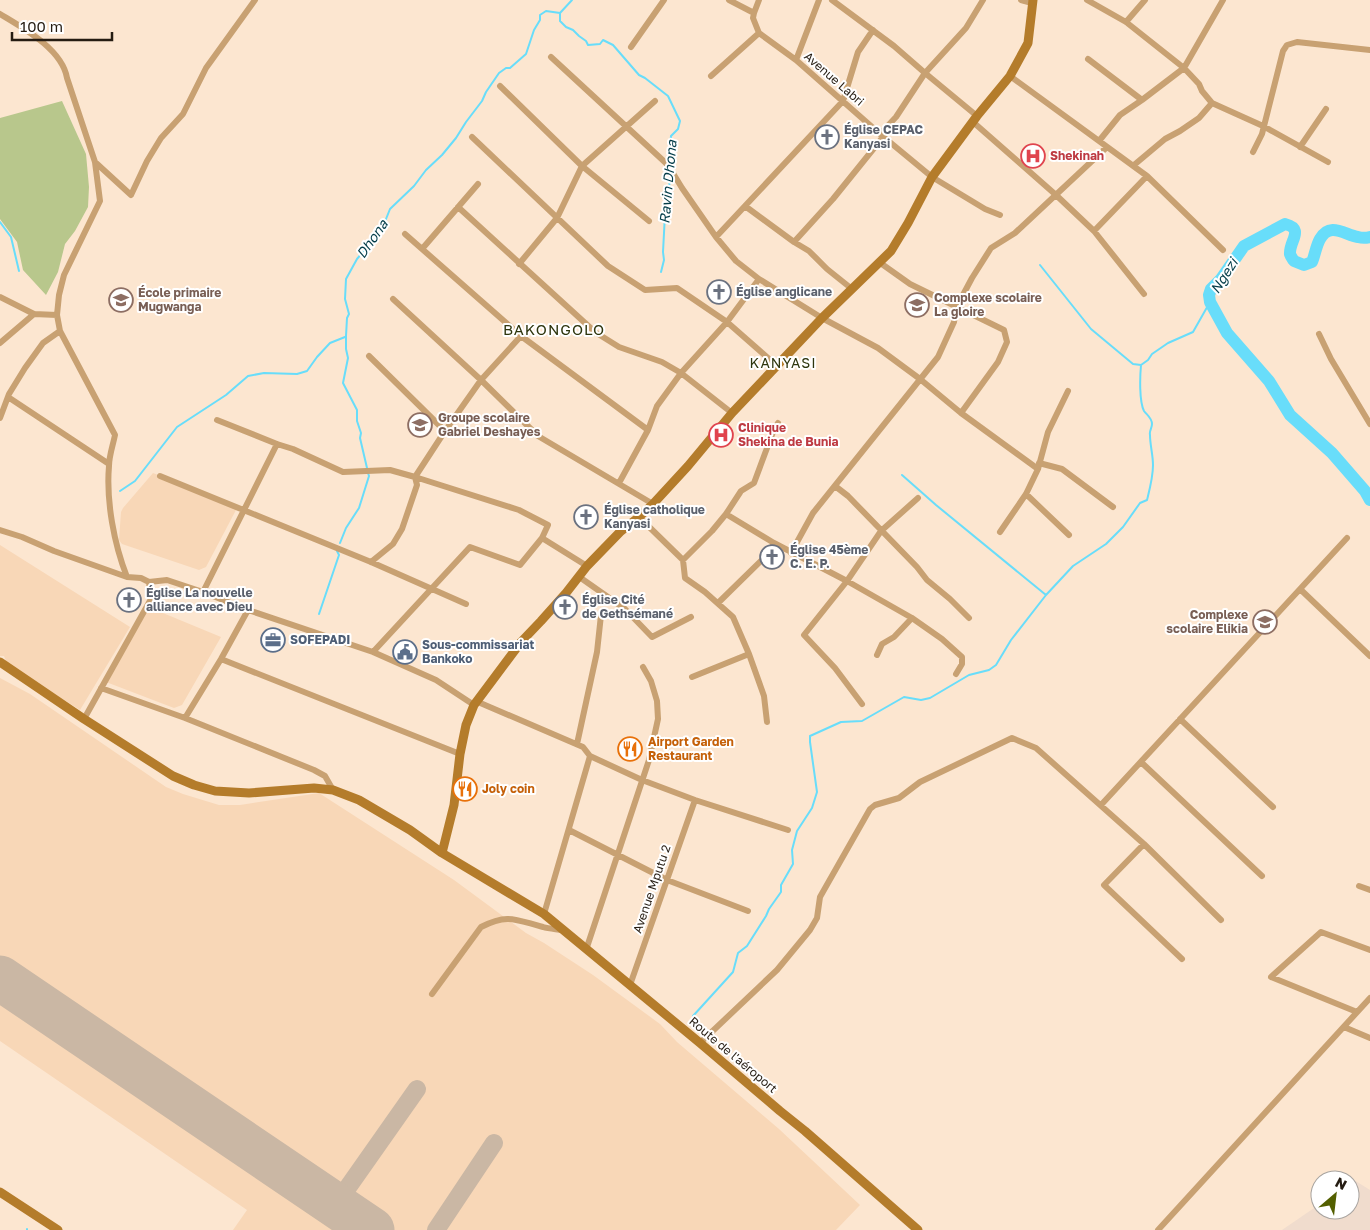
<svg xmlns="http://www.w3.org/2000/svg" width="1370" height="1230" font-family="'Golos Text',sans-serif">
  <rect width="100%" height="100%" fill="#fce6d0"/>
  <path fill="#f0dccd" d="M1346,1175L1370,1190V1230H1282L1320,1204V1210H1350V1180H1342Z"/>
  <path fill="#f8d7b7" d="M153,473L233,505L236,510L206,567L199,570L122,544L119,540L121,512L123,508Z
    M0,545L130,627L80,710L11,666L6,661L4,656H0Z
    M146,606L221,637L182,705L174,708L106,682Z
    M0,678L30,694L166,787L183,794L219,805H240L319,793L454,880L526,933L544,943L593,975L660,1024L677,1042L779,1129L860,1205L836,1230H233L247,1210L0,1041Z"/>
  <path fill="#b8c78c" d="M62,101L86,154L89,187L88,207L75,231L65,244L58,272L46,295L23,270L17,242L0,219V118Z"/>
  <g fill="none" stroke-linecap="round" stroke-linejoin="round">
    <path stroke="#68ddfa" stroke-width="2" d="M560,14V21L566,27L573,30L579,36L586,41L588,45L600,44L603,40L613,45L639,75L645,78L668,96L680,121L678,129L671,136L670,150L673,160L672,168
      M0,222L11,237L19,271
      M1040,265L1091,329L1133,364L1141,365
      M661,272L664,260L663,252L666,195L669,187L671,173
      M367,468L360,438L361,433L357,421V410L343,383L348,358L346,349V336L347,318L349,314L345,299L346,279L357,259L382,229L390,209L414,186L426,170L442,155L456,138L466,122L482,101L486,92L499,73L506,68H510L526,54L534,30L540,20V15L546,11L560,13L572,0
      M902,475L936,505L1046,595
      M120,491L135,481L177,427L226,395L248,376L264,373L297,374L307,371L317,357L330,343L345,337
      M340,543L346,528L359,508L369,476L368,473
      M319,614L339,555L337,551
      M693,1016L733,972L738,953L747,946L766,916L769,909L781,892V885L793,864L792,850L797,831L812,808L817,792L810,742V736L841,722L862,721L904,697L921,700L930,698L969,675L989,670L996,665L1011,640L1046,595L1073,566L1106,544L1123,527L1140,503L1147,500C1150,488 1153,477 1153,465C1153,455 1150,445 1150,435C1149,431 1152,428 1152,424C1152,418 1147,415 1144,411C1139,401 1140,376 1141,365L1148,360L1152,354L1168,343L1193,332L1210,302
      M27,1230V1229"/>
    <path stroke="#68ddfa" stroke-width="12" d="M1370,237C1366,238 1362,238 1358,237C1345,235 1330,221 1320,239C1316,246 1315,255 1312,262L1304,265L1294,261C1292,258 1291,257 1290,254C1289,241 1305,229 1285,224L1244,246L1221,279L1211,289L1209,295L1210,302L1227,333L1269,381L1290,415L1332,453L1365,491L1370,500"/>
    <path stroke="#cab7a4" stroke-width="18" d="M346,1190L344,1202L347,1213
      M325,1198L335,1197L346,1190L417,1089
      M436,1230L494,1143"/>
    <path stroke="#cab7a4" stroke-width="45" d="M0,978L372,1230"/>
    <path stroke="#c8a172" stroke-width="6" d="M729,0L754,13
      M759,0L754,13L753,18L759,33L796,60L880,134L932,177L985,209L1000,215
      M832,0L894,46L925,73L977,116
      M1021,0L1032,3
      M1087,0L1126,22L1184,68L1199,84L1202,91L1212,103L1263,126L1328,162
      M0,14C23,28 62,49 67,78L95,162L100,201L64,275L59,295L57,315L60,331L115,435C113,445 109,456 109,466C106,501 114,544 127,577
      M1126,22L1145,0
      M631,47L664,0
      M551,57L668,165L682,188L716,237L736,261L759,279L822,318L878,348L920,379L961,413L1038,469
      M1088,59L1142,100
      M796,60L819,0
      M711,76L759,33
      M1010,76L1147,176L1223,250
      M500,86L582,166L649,221
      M973,122L1056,195L1094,231L1144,294
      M880,134L896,117L925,73L966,28L983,0
      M472,137L608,266L645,290L677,288L727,322L777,366
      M1099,141L1120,115L1142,100L1184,68L1223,0
      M1300,147L1326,109
      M1253,152L1262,134L1283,51L1287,45L1297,42L1370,50
      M95,162L131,195L147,161L161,138L183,114L206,68L255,0
      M1134,165L1165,139L1180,131L1199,118L1212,103
      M745,206L794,242L809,251L827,269L852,289
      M458,207L595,332L619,347L662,362L681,373L732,413
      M1094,231L1147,176
      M405,234L521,336L648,430
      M716,237L843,101L858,52L873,30
      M794,242L833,199L883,137
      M422,249L478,184
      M879,262L910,284L1004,330L1007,342L998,362L961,413
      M519,264L557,218L582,166L655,101
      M0,297L34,314L57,315
      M393,299L481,380L538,436L653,504
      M1319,334L1331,359L1370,424
      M0,343L34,314
      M369,356L445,431
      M8,397L109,464
      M0,418L9,394L25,368L43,343L60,331
      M217,420L277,444L293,449L343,472L390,470L415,477L519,510L548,525L542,538L587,566
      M1039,463L1062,469L1113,507
      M160,476L371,562L466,604
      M619,483L648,430L657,406L681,373L727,322L759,279
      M835,486L848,496L917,567L927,580L950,599L969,618
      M1026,494L1069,535
      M726,514L774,543L847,581L912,618L942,639L962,657V664L956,674
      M639,517L683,560L685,578L705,592L733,617L749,654L764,696L767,722
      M0,530L22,537L54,551L127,577L141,578L149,582L167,580L203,592L248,610L373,652L436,680L474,705
      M1000,532L1026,494L1038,469L1048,432L1068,391
      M791,553L813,513L938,357L954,322L956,308L972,278L991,248L1015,233L1107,147
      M683,560L712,531L726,514L741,491L754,483L773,432L778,423
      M371,562L393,544L402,529L417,485L415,477L445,431L481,380L521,336
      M578,576L625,609L652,637L691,617
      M1300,589L1370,656
      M203,592L277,444
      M718,603L770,552L774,543
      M373,652L470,547L520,565L542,538
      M877,655L882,644L894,637L912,618
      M221,659L460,754
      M692,677L749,654
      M101,688L185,718L314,770L325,776L333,790
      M478,702L583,747L590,756L544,914
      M862,704L835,668L804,635L847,581L881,531L918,498
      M185,718L221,659L248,610
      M84,719L151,599L149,582
      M1180,719L1273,807
      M577,744L597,652L601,615
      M590,756L642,780L695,800L788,830
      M1141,762L1262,876
      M1101,805L1347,538
      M569,830L667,880L748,911
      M1144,844L1104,885L1182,959
      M1359,886L1370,890
      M586,950L649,760L658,719L657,701L651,681L643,667
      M630,985L695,800
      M432,994L481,927C508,913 516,920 543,927C549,929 556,929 562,930
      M1357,1012L1271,977L1321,932L1370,950
      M1344,1027L1370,1038
      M700,1043L777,970L810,930L817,918L820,897L870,809L875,805L899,798L920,782L1012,738L1036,748L1144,844L1221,920
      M1158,1230L1370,998"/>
    <path stroke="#b47c2b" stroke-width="9" d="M0,662L84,719L173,776L194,785L215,791L249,793L314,788L333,790L359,800L410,830L442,853L544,914L700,1043L780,1111L805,1131L918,1230
      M442,853L454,805L460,754L466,725L474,705L521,642L541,621L566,593L587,566L620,532L639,517L653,504L688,466L732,413L822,318L891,251L908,223L932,177L977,116L1010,76L1028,43L1033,0
      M0,1192L58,1230"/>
  </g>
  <defs>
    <g id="church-ring" transform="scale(1.25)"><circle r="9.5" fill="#fff" stroke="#6b7280" stroke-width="1.5"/><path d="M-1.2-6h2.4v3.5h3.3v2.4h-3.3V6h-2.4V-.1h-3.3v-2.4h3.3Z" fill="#6b7280"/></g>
    <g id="hospital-ring" transform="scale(1.25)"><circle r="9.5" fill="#fff" stroke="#e0444e" stroke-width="1.5"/><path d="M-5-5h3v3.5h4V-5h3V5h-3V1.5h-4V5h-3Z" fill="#e0444e"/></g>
    <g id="school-ring" transform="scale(1.25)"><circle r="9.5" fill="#fff" stroke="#8d6e63" stroke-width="1.5"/><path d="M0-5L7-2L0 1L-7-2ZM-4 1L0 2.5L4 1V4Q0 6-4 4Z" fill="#8d6e63"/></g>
    <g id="office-ring" transform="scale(1.25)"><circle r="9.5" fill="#fff" stroke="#5c6f8a" stroke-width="1.5"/><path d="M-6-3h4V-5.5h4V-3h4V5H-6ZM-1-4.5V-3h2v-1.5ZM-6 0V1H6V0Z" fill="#5c6f8a"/></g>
    <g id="civic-ring" transform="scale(1.25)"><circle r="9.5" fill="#fff" stroke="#5c6f8a" stroke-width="1.5"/><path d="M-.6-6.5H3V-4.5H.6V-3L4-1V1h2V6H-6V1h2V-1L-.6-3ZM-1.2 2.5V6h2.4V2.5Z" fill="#5c6f8a"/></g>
    <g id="restaurant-ring" transform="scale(1.25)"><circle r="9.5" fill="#fff" stroke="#e8710a" stroke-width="1.5"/><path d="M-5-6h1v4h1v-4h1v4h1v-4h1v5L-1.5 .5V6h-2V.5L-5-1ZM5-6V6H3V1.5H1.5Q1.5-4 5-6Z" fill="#e8710a"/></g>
  </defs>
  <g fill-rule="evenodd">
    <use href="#church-ring" x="827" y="137"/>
    <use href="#hospital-ring" x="1033" y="156"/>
    <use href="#church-ring" x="719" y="292"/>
    <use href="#school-ring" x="121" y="300"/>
    <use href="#school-ring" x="917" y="305"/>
    <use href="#school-ring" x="420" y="425"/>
    <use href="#hospital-ring" x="721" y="435"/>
    <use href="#church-ring" x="586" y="517"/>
    <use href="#church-ring" x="772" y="557"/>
    <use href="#church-ring" x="129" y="600"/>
    <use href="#church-ring" x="565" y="607"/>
    <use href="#school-ring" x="1265" y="622"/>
    <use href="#office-ring" x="273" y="640"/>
    <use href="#civic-ring" x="405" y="652"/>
    <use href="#restaurant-ring" x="630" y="749"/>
    <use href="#restaurant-ring" x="465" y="789"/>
  </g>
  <g text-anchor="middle" stroke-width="4" stroke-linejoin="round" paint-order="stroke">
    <g font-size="12" fill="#251c12" stroke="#fff">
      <text transform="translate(834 79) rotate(41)" y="4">Avenue Labri</text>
      <text transform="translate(652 889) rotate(-71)" y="4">Avenue Mputu 2</text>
      <text transform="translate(733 1055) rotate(40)" y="4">Route de l'aéroport</text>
    </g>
    <g font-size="12" font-weight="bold" fill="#5b616d" stroke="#fff" text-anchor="start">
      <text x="844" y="134">Église CEPAC<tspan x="844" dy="14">Kanyasi</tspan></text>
      <text x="736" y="296">Église anglicane</text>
      <text x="604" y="514">Église catholique<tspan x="604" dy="14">Kanyasi</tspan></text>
      <text x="790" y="554">Église 45ème<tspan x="790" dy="14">C. E. P.</tspan></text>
      <text x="146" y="597">Église La nouvelle<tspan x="146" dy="14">alliance avec Dieu</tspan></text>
      <text x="582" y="604">Église Cité<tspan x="582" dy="14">de Gethsémané</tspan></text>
    </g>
    <g font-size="12" font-weight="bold" fill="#be3a42" stroke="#fff" text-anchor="start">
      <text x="1050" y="160">Shekinah</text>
      <text x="738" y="432">Clinique<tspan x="738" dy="14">Shekina de Bunia</tspan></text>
    </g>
    <g font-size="12" font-weight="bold" fill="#785e54" stroke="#fff" text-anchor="start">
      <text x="138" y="297">École primaire<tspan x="138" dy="14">Mugwanga</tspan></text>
      <text x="934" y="302">Complexe scolaire<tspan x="934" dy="14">La gloire</tspan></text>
      <text x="438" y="422">Groupe scolaire<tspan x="438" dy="14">Gabriel Deshayes</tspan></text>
      <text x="1248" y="619" text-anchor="end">Complexe<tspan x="1248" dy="14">scolaire Elikia</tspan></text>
    </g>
    <g font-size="12" font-weight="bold" fill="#4e5e75" stroke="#fff" text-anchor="start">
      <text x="290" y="644">SOFEPADI</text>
      <text x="422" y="649">Sous-commissariat<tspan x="422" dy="14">Bankoko</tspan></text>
    </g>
    <g font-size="12" font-weight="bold" fill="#c56008" stroke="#fff" text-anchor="start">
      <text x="648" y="746">Airport Garden<tspan x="648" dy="14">Restaurant</tspan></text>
      <text x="482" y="793">Joly coin</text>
    </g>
    <g font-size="14" font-style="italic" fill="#033c48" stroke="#fff">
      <text transform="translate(668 182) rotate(-85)" y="5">Ravin Dhona</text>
      <text transform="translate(372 239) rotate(-55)" y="5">Dhona</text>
      <text transform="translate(1224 276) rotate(-58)" y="5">Ngezi</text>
    </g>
    <g font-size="14" letter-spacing="1" fill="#2e350d" stroke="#fff">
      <text x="783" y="368">KANYASI</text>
    </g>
    <g font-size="15" letter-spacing="1" fill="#2e350d" stroke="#fff">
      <text x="554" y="335">BAKONGOLO</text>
    </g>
  </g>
  <g transform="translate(1335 1195) rotate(28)"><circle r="24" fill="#ffffff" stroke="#a8a4a0"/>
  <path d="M0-4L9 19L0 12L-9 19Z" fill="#535f00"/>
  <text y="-8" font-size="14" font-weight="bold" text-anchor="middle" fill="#251c12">N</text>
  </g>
  <path d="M12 32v8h100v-8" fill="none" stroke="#251c12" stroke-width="2.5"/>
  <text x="20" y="32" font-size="15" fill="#251c12" stroke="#ffffff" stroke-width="4" paint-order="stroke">100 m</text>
</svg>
